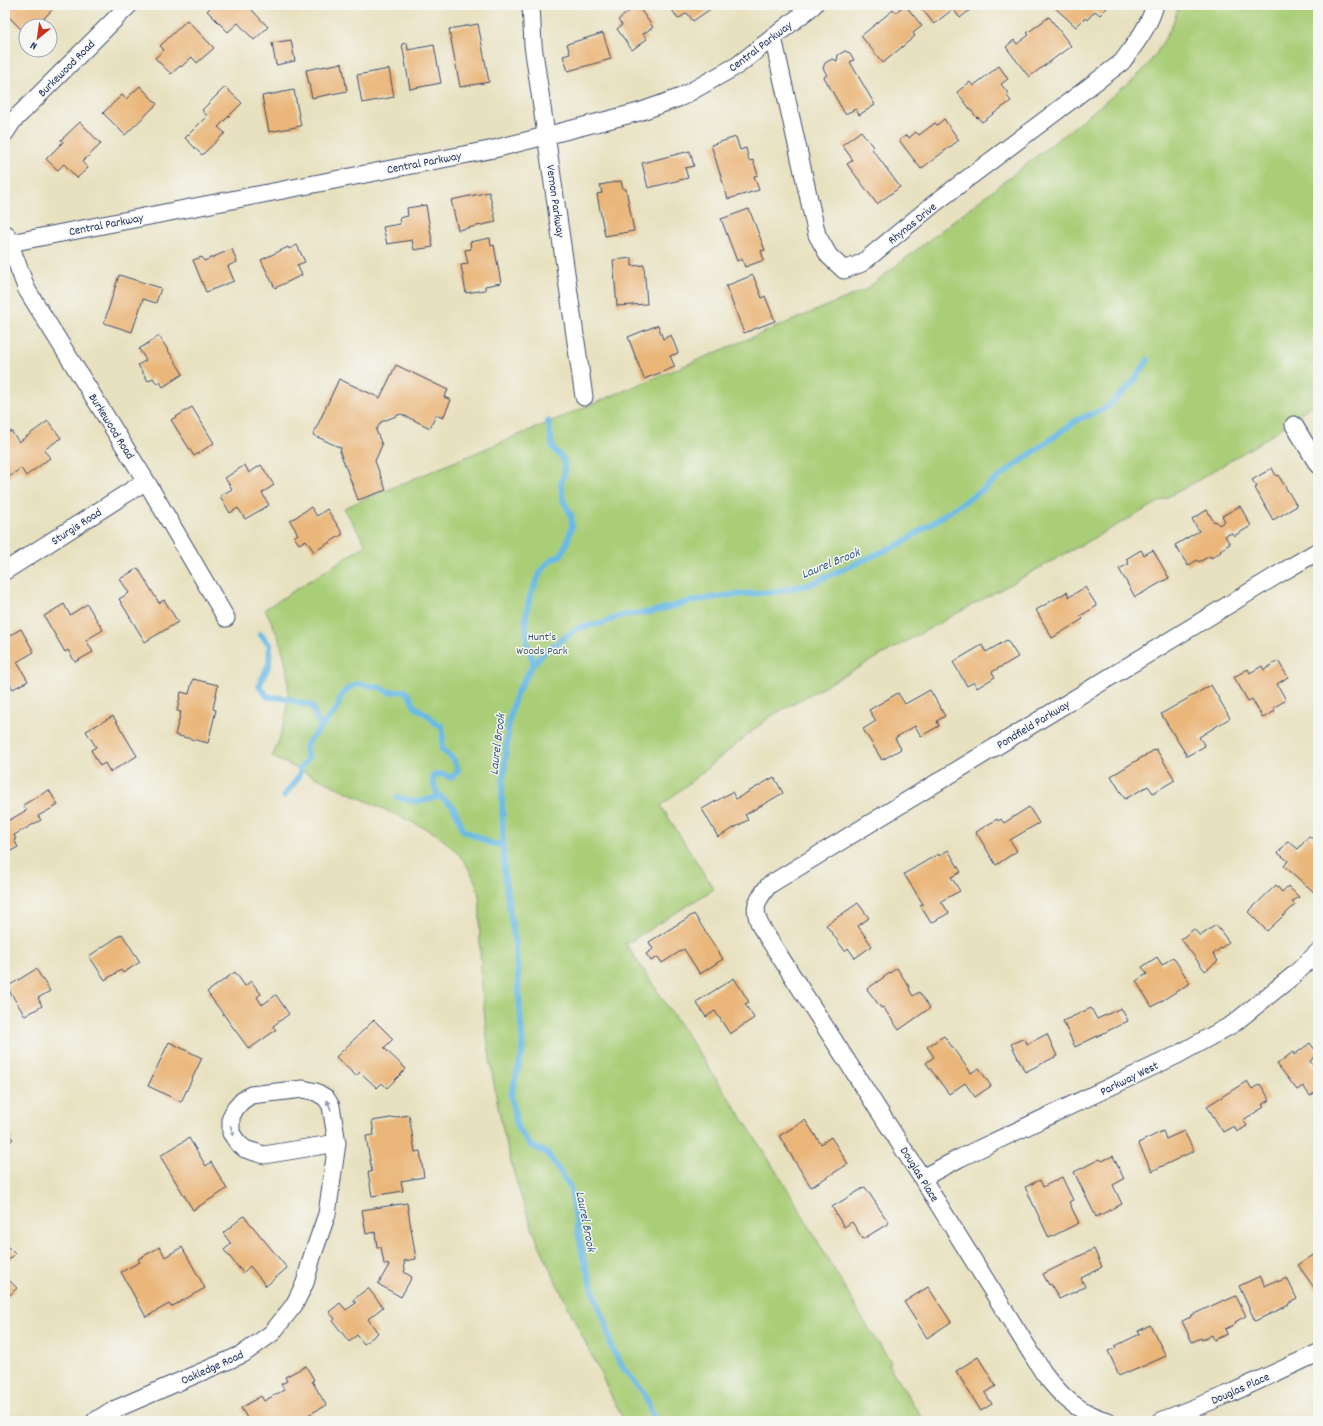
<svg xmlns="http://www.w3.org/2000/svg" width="1323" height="1426" font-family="Dekko,sans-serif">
  <rect width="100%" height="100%" fill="#f6f6f2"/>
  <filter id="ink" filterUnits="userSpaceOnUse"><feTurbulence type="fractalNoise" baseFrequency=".025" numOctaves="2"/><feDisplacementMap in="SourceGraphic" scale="8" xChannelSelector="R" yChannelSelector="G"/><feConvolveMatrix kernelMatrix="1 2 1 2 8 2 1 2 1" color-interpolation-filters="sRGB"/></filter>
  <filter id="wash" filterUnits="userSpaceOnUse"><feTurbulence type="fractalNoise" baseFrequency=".012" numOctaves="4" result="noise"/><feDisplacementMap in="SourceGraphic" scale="16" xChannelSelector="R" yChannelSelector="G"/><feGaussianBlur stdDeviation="0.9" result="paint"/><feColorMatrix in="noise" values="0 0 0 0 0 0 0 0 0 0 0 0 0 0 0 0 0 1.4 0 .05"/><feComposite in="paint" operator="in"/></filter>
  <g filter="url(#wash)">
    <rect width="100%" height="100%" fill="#e8e1c0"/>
    <path fill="#aace78" stroke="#627e6b" d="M1179,5H1318V400L1272,435L1197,481L771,716L661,806L714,889L626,944L739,1113L790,1193L862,1318L891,1362L888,1364L924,1421H624C607,1388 591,1354 575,1321C559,1288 543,1256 530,1222C507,1161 494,1094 486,1029C483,1003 481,976 480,950C479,935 480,920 480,905C478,872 457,848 431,831L272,757C296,704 293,660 265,609L366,545L344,508L865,290L1065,134L1135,78L1147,66L1157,52L1172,26Z"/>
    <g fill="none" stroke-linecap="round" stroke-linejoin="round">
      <path stroke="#6bbae5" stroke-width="6" d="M260,634L270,645L269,664L259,686L268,697L284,698L312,706L318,722L323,725
        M534,663L530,653L527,643L526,623V615L530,596L542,569L551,560L561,555L567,542L572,526L571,515L563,500L561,483L565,471L564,460L553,448L548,421
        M284,796L298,778L301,768L308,758L305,748L309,741L337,709L341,696L347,689L357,684L379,687L389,692L405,691L409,695L415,707L429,716L435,723L442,726L443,735L442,750C451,756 456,760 458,771L451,778L442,774L433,775V783L439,796L452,805L459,819L463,830L490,843L503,845
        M397,797C415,803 421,803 439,796
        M655,1421L644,1393L624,1369L611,1347L607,1326L596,1299L583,1258L570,1187L548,1154L530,1145L517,1127L511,1095L523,1051L516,951L504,873L502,794L509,721L516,694L534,663L547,650L578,628L603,623L623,615L651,612L693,601L731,595L774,592L808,585L902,543L979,492L1077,420L1106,408L1131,385L1148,360"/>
    </g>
    <g id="blocks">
      <path fill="#eab679" d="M9,5H49L53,9L36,26H26V34L5,13V9Z
        M213,5H256L251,9L268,27L254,40L238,23L228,32L207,11Z
        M637,5L653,27L643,34L647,39L632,50L617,29L622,25L618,20Z
        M669,5H710L712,8L693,21L687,13L678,19Z
        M905,5L922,26L913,33L915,36L883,63L861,36L893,10L896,12Z
        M919,5H976L960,18L953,9L934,24Z
        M1052,5H1110L1100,15L1095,11L1087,20L1085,18L1076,27Z
        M1049,17L1071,46L1029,77L1006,47L1014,40L1017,44L1029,35L1027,33Z
        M187,20L214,48L197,63L192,57L181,67L180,66L171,74L155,58L164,50L160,46Z
        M478,24L489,82L460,87L449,29Z
        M603,33L611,59L568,71L563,56L570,54L567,44Z
        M291,40L295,61L276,65L272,43Z
        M407,43L408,50L434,45L441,83L410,89L402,44Z
        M845,51L850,53L854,60L850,62L875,105L859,115L856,109L845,114L824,77L827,75L823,68L825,63L832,59L837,61L838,55Z
        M342,63L347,91L312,98L306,70Z
        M999,66L1008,79L1001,84L1009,94L1007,96L1011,101L982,122L978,117L977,118L957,92L970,82L973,86Z
        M389,69L394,97L362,103L357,75Z
        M140,86L157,104L125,135L103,113L122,95L126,99Z
        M225,87L242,103L218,127L225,133L202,155L185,138L207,116L202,110Z
        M294,90L301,126L269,132L262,96Z
        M944,119L959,140L921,169L899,140L907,135L909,138L916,132L919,135L935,123L937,125Z
        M80,122L101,144L82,162L88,168L77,178L64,164L58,170L46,159L63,142L61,140Z
        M861,131L873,147L872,149L900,187L877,204L847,164L853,160L842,145Z
        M736,137L740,150L746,148L749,161L753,160L758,175L754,176L759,190L728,199L711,145Z
        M690,151L694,166L685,168L688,178L648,188L642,163Z
        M621,181L623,189H626L634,231L605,236L597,194L602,193L600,185Z
        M489,192L496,222L458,230L451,200Z
        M426,205L433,247L414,250L412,240L387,244L383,227L400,224L399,218L408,216L407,208Z
        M749,209L765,250L761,251L764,260L745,267L742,259L737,261L721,219Z
        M490,238L491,246L494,245L501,283L485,286V290L466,293L461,265L468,264L465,250L471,249L470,242Z
        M297,245L305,262L297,265L302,275L275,288L261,260L288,247L289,249Z
        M232,249L237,262L228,266L234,281L206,292L193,260L202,257L204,261Z
        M632,258V266L644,265L647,304L617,306L613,260Z
        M119,275L161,288L156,303L143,299L132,332L104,323Z
        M753,275L762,298L765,296L775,321L744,333L726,286Z
        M658,325L663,339L671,335L678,353L670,356L675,367L644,379L628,337Z
        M159,336L183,374L163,387L160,382L157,384L153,378L148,381L138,365L146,360L139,349Z
        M396,365L448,390L444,397L451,400L443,418L436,415L430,428L401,414L381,422L376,430L382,445L375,461L386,490L358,500L340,452L341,448L313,435L339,379L380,398Z
        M192,407L214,443L194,456L171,420Z
        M48,421L61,438L44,450L50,458L26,476L21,468L5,480V436L11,431L19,442Z
        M245,465L249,473L261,465L274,485L262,493L269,505L245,519L238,508L230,513L220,496L232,489L225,478Z
        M1272,468L1276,476L1278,475L1297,506L1273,520L1255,488L1257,487L1252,480Z
        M1240,506L1251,526L1234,536L1232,533L1225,536L1230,544L1220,550L1221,552L1211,558L1210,556L1199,562L1197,560L1188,566L1175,545L1199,531L1192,519L1207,510L1214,522L1216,521L1219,525L1225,521L1222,516Z
        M311,507L317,516L327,509L343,534L314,552L306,540L299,544L294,537L298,534L290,521Z
        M1141,550L1144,555L1153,550L1169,578L1135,597L1119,569L1129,564L1126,559Z
        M138,568L159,603L164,600L178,622L145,642L119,599L129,593L120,579Z
        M1085,587L1097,606L1080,616L1083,619L1052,638L1036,610L1067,592L1069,597Z
        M64,604L70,615L87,604L103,630L86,640L93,652L75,662L68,650L65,652L44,616Z
        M21,629L34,652L17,662L28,681L13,689L5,676V638Z
        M1007,640L1018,657L992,672L995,677L977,688L974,682L967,686L953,662L982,645L986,652Z
        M1278,661L1288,677L1277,684L1286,700L1273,708L1275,711L1263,718L1252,699L1248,701L1234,677L1248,669L1250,673L1262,666L1264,670Z
        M193,679L218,685L213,709L216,710L208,743L175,735L181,712L177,711L181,692L189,694Z
        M1211,685L1230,718L1199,737L1205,746L1187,756L1161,714Z
        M930,690L945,716L937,721L939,726L921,736L915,726L895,738L901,749L882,760L863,729L876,721L869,710L898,693L905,704Z
        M113,716L137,756L110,772L105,763L100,766L91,750L96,747L86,731Z
        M1156,749L1175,780L1153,793L1148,786L1125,799L1111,776Z
        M774,777L783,793L745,815L748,820L718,837L702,809L732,792L736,799Z
        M49,790L58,805L38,816L41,820L14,835L16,839L14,840L18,847L5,854V820L6,822L27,810L23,805Z
        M1029,807L1039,823L1010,840L1017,851L996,865L976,832L997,819L998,821L1001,819L1004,823Z
        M1309,836L1318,843V887L1314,892L1284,866L1288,861L1278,853L1288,841L1298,849Z
        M948,850L961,872L951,877L960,891L941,901L949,913L931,923L920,905L923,904L904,874L938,854L939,856Z
        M1276,885L1282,892L1288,886L1299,897L1292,902L1295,905L1267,931L1248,912Z
        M858,903L869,918L858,926L872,946L855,958L848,948L845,951L826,925Z
        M694,914L723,959L700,974L684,949L662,963L658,957L651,961L646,954L653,949L649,942Z
        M1216,925L1229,942L1213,954L1218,961L1205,971L1181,939L1194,929L1200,936Z
        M122,934L140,962L123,973L121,970L105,980L89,956Z
        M1157,957L1162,965L1173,957L1190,983L1152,1007L1136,981L1147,974L1142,967Z
        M897,968L910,988L909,989L913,996L919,992L930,1008L899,1030L883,1007L881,1008L867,989Z
        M36,969L50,991L38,998L42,1006L25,1016L7,987Z
        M235,972L245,986L251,981L261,994L257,997L262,1005L276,995L289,1014L273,1026L276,1030L249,1049L207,992Z
        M734,978L749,1002L745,1004L754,1018L730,1034L715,1011L706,1017L696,1002Z
        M1091,1008L1097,1019L1121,1008L1128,1021L1075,1047L1063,1021Z
        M374,1020L393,1039L384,1048L406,1069L387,1088L382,1083L377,1088L360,1072L356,1076L336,1057Z
        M1047,1034L1057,1056L1025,1072L1011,1044L1025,1038L1027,1044Z
        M944,1036L971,1073L979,1068L991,1086L975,1097L965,1083L949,1094L926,1063L934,1057L927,1047Z
        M169,1042L202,1058L181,1102L148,1086Z
        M1310,1043L1318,1054L1310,1061L1318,1072V1090L1310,1096L1303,1086L1297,1090L1277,1064L1293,1052L1294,1055Z
        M1247,1081L1252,1089L1260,1084L1270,1100L1262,1105L1264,1107L1243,1120L1247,1126L1237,1132L1234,1126L1223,1132L1207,1106Z
        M409,1115L415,1152L420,1151L424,1177L401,1181L403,1191L372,1196L368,1172H372L366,1136L374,1135L372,1121Z
        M805,1120L821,1144L831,1137L848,1164L811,1187L779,1136Z
        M5,1131L13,1139L5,1147Z
        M1163,1131L1166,1139L1184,1131L1194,1151L1152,1171L1138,1143Z
        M189,1138L206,1166L211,1162L227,1189L193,1210L160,1156Z
        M1113,1156L1124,1179L1113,1185L1122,1204L1096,1217L1074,1172L1100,1159L1102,1161Z
        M1062,1177L1073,1200L1069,1202L1079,1223L1049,1238L1025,1187L1040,1180L1043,1187Z
        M865,1187L889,1223L863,1239L852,1222L844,1227L832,1207Z
        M407,1203L416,1259L404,1261L405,1270L404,1272L412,1277L401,1297L378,1284L389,1265L384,1264L381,1247H377L375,1232L366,1234L362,1210Z
        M244,1216L287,1268L266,1286L250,1266L243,1273L224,1250L231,1244L223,1233Z
        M5,1244L15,1254L5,1264Z
        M160,1247L165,1257L182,1247L205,1288L171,1307L169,1304L146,1317L121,1272L140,1262L138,1259Z
        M1094,1249L1102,1267L1081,1278L1085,1287L1059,1299L1051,1284L1049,1285L1043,1274Z
        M1318,1252V1293L1298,1265Z
        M5,1276L17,1288L5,1300Z
        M1260,1276L1265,1286L1277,1280V1282L1287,1278L1297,1299L1288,1304L1289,1305L1255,1321L1239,1286Z
        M928,1287L951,1322L927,1338L904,1302Z
        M368,1288L383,1307L368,1319L378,1333L364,1344L357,1335L349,1342L333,1321L335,1319L329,1312L340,1303L346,1310L356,1303L353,1300Z
        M1236,1296L1246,1316L1235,1322L1236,1324L1225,1329L1227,1334L1214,1340L1212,1335L1202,1340L1201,1338L1192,1342L1182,1321L1191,1317L1190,1316L1224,1300L1225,1301Z
        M1150,1325L1166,1356L1128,1373V1371L1119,1375L1108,1351L1116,1348L1115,1346L1140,1334L1138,1331Z
        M978,1357L996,1386L985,1393L992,1404L981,1411L956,1371Z
        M306,1366L314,1380L312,1381L326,1405L303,1418L305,1421H249L241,1408L261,1396L264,1401L284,1390L281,1384L287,1381L285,1377Z"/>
    </g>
  </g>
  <g filter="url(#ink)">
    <use href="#blocks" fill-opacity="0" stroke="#3a4a6d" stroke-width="1"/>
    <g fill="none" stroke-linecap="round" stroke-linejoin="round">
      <g stroke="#3a4a6d" stroke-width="19">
        <path id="street" d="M531,5L533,45L584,397
          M773,37L817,235L829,256L844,270L862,263L935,203L1122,62C1135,44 1149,27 1155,5
          M5,133L13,121L129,5
          M6,234L27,290L146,481L226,618
          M5,244L494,149L639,112L681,97L738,65L814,5
          M1294,425L1318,465
          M5,571L146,481
          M922,1178L960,1158L1177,1055L1233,1024L1294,975L1318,952
          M95,1421L111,1411L243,1354L272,1333L294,1305L305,1283L312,1257L327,1214L337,1143L331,1106L326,1098L316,1092L303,1089L251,1095L242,1101L235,1109L231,1117V1133L238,1143L245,1149L264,1155L337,1143
          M1108,1421C1101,1420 1096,1417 1090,1414C1069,1404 1057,1391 1043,1372L922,1178L761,927C752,908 756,901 769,885L1274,577L1318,551
          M1161,1421L1229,1394L1318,1353"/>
      </g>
      <use href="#street" stroke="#fff" stroke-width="17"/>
    </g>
    <defs><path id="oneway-solid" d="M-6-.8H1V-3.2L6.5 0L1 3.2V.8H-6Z"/></defs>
    <g fill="#8d97ae">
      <use href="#oneway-solid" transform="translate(329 1105) rotate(-111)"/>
      <use href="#oneway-solid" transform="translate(232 1131) rotate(74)"/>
    </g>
  </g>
  <g text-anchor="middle" stroke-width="3" stroke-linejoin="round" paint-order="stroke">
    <g font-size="12" fill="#1b2f5e" stroke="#f6f6f2">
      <text transform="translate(760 46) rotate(-37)" y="4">Central Parkway</text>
      <text transform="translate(66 68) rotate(-45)" y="4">Burkewood Road</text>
      <text transform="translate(424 162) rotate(-11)" y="4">Central Parkway</text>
      <text transform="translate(556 201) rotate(82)" y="4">Vernon Parkway</text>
      <text transform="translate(912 223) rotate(-39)" y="4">Rhynas Drive</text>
      <text transform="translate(106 224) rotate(-11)" y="4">Central Parkway</text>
      <text transform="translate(112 426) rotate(58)" y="4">Burkewood Road</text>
      <text transform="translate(76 526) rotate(-33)" y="4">Sturgis Road</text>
      <text transform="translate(1033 724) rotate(-31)" y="4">Pondfield Parkway</text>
      <text transform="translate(1129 1078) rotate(-26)" y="4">Parkway West</text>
      <text transform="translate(920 1174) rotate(58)" y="4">Douglas Place</text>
      <text transform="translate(212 1367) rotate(-24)" y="4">Oakledge Road</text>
      <text transform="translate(1240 1388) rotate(-24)" y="4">Douglas Place</text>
    </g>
    <g font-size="12" fill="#3f5764" stroke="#f6f6f2">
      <text x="542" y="640">Hunt's<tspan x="542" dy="14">Woods Park</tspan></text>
    </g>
    <g font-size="13" font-style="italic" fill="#335986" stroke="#f6f6f2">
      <text transform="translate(830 562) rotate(-22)" y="5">Laurel Brook</text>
      <text transform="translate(496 744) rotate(-83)" y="5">Laurel Brook</text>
      <text transform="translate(587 1221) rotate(79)" y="5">Laurel Brook</text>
    </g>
  </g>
  <rect width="1323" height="1426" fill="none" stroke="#f6f6f2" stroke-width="20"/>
  <g transform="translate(38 38) rotate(209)"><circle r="19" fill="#f6f6f2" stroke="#9ea6b7"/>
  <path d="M0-3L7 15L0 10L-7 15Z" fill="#c8321e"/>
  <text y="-6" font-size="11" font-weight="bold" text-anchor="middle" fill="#1b2f5e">N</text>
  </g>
</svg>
